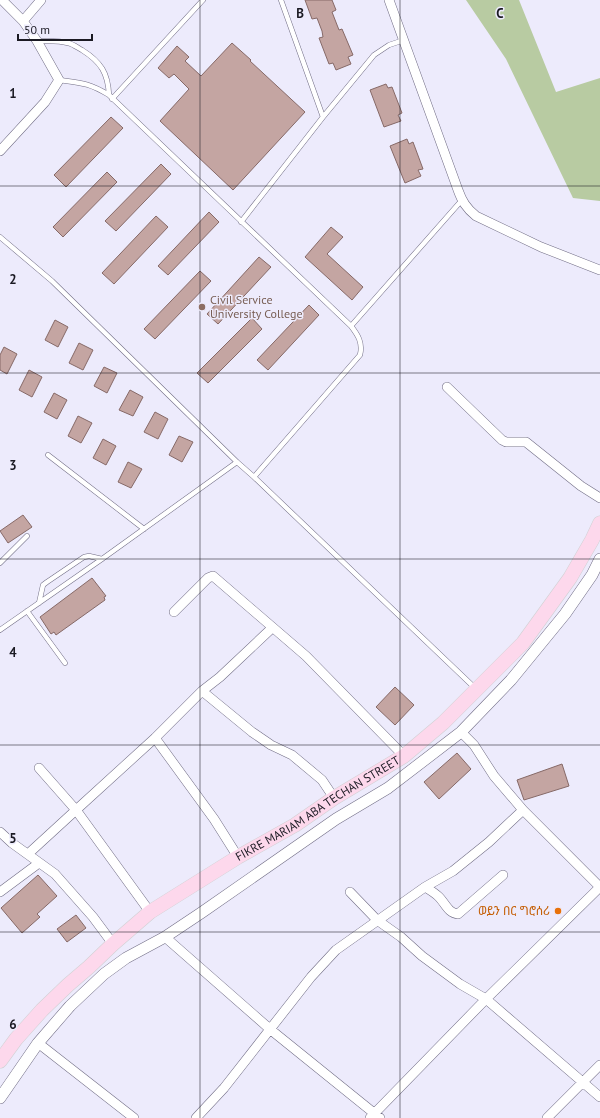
<svg xmlns="http://www.w3.org/2000/svg" width="600" height="1118" font-family="'PT Sans','Noto Sans Ethiopic',sans-serif">
  <rect width="100%" height="100%" fill="#edebfc"/>
  <path fill="#b8cba2" d="M466,0H519L556,92L600,78V201L573,198L506,59Z"/>
  <path fill="#c4a5a2" stroke="#866967" d="M305,0H332L336,10L332,12L339,30L342,29L353,55L348,57L351,64L336,70L333,63L329,64L319,38L323,37L322,31L317,18L312,19Z
    M232,43L251,60L250,61L305,112L233,190L160,121L189,89L174,74L169,78L158,68L177,46L189,57L185,61L201,76Z
    M386,84L388,88L392,87L402,113L398,115L401,121L384,127L370,90Z
    M111,117L123,128L66,187L54,175Z
    M407,139L409,144L413,142L423,169L418,170L421,176L405,183L390,146Z
    M161,164L171,174L116,231L105,221Z
    M107,172L117,182L63,237L53,227Z
    M209,212L219,222L168,275L158,266Z
    M156,216L168,227L114,284L102,273Z
    M331,227L343,237L327,254L363,287L352,300L305,257Z
    M259,257L271,267L218,324L207,314Z
    M200,271L211,281L155,339L144,329Z
    M309,305L319,315L268,370L257,360Z
    M252,318L262,329L208,383L197,373Z
    M55,320L68,327L58,347L45,340Z
    M79,343L93,350L83,370L69,363Z
    M4,347L17,354L7,374L0,370V355Z
    M104,367L117,373L107,393L94,386Z
    M29,370L42,377L32,397L19,390Z
    M130,390L143,397L133,416L119,410Z
    M54,393L67,400L57,419L44,412Z
    M155,412L168,419L158,439L144,432Z
    M78,416L92,423L81,443L68,436Z
    M179,436L193,442L182,462L169,455Z
    M103,439L116,446L106,465L93,458Z
    M128,462L142,469L131,488L118,482Z
    M23,515L32,527L8,543L0,531Z
    M92,578L106,596L104,597L105,600L56,635L54,632L51,634L40,617Z
    M395,687L414,705L395,725L376,707Z
    M457,753L471,769L439,799L424,782Z
    M562,764L569,786L524,800L517,780Z
    M38,875L57,896L37,914L40,917L22,933L1,908Z
    M76,915L86,928L67,942L57,929Z"/>
  <g fill="none" stroke-linecap="round" stroke-linejoin="round">
    <g stroke="#716d85" stroke-width="5.5">
      <path id="service" d="M281,0L323,117
        M38,41C48,41 58,40 68,43C73,44 78,48 82,50C101,62 108,73 109,95
        M59,80C82,83 89,83 109,95L351,326C358,335 363,343 360,355L254,477
        M112,99L203,0
        M241,222L323,117L374,55L389,45L404,40
        M0,237L52,281L237,462L254,477L475,688
        M351,326L462,200
        M48,455L144,529
        M0,563L27,536
        M39,603L43,585L47,582L84,557L89,556L102,559
        M27,611L65,663
        M0,630L102,559L237,462"/>
    </g>
    <g stroke="#716d85" stroke-width="10">
      <path id="minor" d="M389,0L458,190C462,201 466,208 476,216L541,247L600,270
        M23,21L41,0
        M0,151L45,102L59,80L37,41L23,21L2,0
        M447,387L502,440L506,442H526L581,486L600,498
        M174,612L208,578L213,576L306,656L404,756
        M202,691L252,732L271,745L292,755L322,780L334,798
        M461,732L474,745L494,776L523,810L600,887
        M155,738L214,819L238,857
        M0,832L12,843L55,874L93,917L113,944
        M28,854L76,810L39,768
        M425,887C430,890 435,893 439,897C445,903 448,913 458,914L503,875
        M0,892L39,863
        M350,892L377,920L401,937L422,956L460,984L486,999L600,1097
        M150,912L76,810L155,738L202,691L220,677L272,628
        M165,937L271,1030L380,1118
        M38,1043L134,1118
        M196,1118L224,1088L311,977L336,950L425,887L453,871L489,842L523,810
        M370,1118L486,999L600,887
        M547,1118L600,1065"/>
    </g>
    <g stroke="#716d85" stroke-width="12">
      <path id="tertiary" d="M0,1098L38,1043L70,1006L104,974L126,958L165,937L201,913L336,819L388,788L461,732L511,680L565,614L592,575L600,559"/>
    </g>
    <g stroke="#d1d1d3" stroke-width="15">
      <g id="primary">
        <path id="s1" d="M0,1061L16,1039L42,1010L68,985L89,967L113,944L150,912L238,857L295,825L334,798L404,756L443,723L523,643L570,578L592,540L600,523"/>
      </g>
    </g>
    <use href="#service" stroke="#fff" stroke-width="4.5"/>
    <use href="#minor" stroke="#fff" stroke-width="9"/>
    <use href="#tertiary" stroke="#fff" stroke-width="11"/>
    <use href="#primary" stroke="#fdd8ec" stroke-width="14"/>
  </g>
  <path fill="none" stroke="#1b1a23" stroke-width="1" stroke-opacity="0.55" d="M200,0V1118M400,0V1118M0,186H600M0,373H600M0,559H600M0,745H600M0,932H600"/>
  <circle fill="#8d6e63" stroke="#edebfc" stroke-width="1.5" cx="202" cy="307" r="4"/>
  <circle fill="#e8710a" stroke="#edebfc" stroke-width="1.5" cx="558" cy="911" r="4"/>
  <g text-anchor="middle" stroke-width="3" stroke-linejoin="round" paint-order="stroke">
    <g font-size="12" fill="#785e54" stroke="#edebfc" text-anchor="start">
      <text x="210" y="304">Civil Service<tspan x="210" dy="14">University College</tspan></text>
    </g>
    <g font-size="12" fill="#1b1a23" stroke="#edebfc">
      <text dy="4" stroke="none"><textPath href="#s1" startOffset="409">FIKRE MARIAM ABA TECHAN STREET</textPath></text>
    </g>
    <g font-size="12" fill="#c56008" stroke="#edebfc" text-anchor="end">
      <text x="550" y="915">ወይን በር ግሮሰሪ</text>
    </g>
  </g>
  <g font-size="13" text-anchor="middle" font-weight="bold" fill="#1b1a23" stroke="#edebfc" stroke-width="3" stroke-linejoin="round" paint-order="stroke">
    <text x="300" y="18">B</text>
    <text x="500" y="18">C</text>
    <text x="13" y="98">1</text>
    <text x="13" y="284">2</text>
    <text x="13" y="470">3</text>
    <text x="13" y="657">4</text>
    <text x="13" y="843">5</text>
    <text x="13" y="1029">6</text>
  </g>
  <path d="M18 34v6h74v-6" fill="none" stroke="#1b1a23" stroke-width="2"/>
  <text x="24" y="34" font-size="12" fill="#1b1a23" stroke="#edebfc" stroke-width="3" paint-order="stroke">50 m</text>
</svg>
